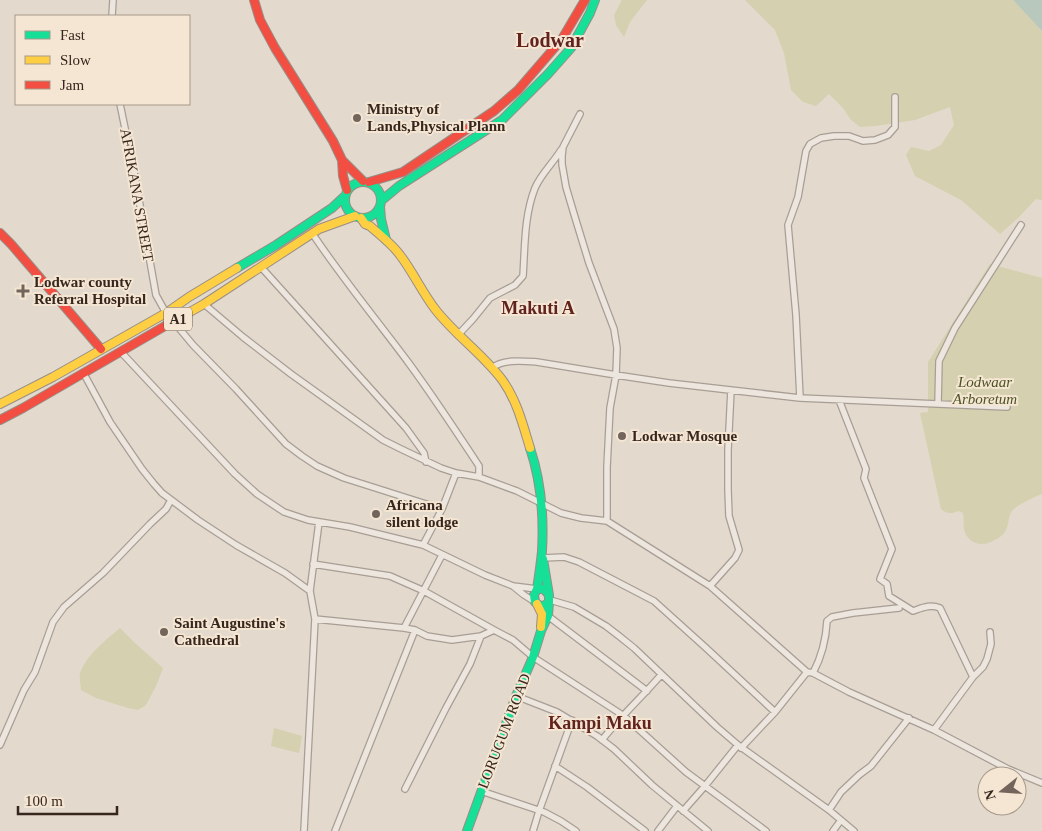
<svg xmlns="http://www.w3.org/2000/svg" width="1042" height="831" font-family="Georgia,serif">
  <rect width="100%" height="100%" fill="#e3d9cd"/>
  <path fill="#d5d0af" d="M622,0H647L630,22L624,37L616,25L614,15Z
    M745,0H1013L1042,31V200L1036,199L1018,218L1000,234L961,200L915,176L906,155L911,147L929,151L941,145L954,125L950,107L915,120L875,126L860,127L851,120L843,108L829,94L816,106L803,102L791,90L784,53L775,30Z
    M990,264L1042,278V494C1036,496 1015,506 1012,511C1008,516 1009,524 1006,530C1003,536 997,539 991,542C979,547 967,542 964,529C963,524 964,518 963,513L959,511C951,514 947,514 941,509L920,413L928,412V362Z
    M120,628L136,644L163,668L156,686L146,705L138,710L128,708L96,698L81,690C81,685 79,678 80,674C84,657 107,639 120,628Z
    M274,728L302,736L299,753L271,746Z"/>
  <path fill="#b8c8bc" d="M1013,0H1042V31Z"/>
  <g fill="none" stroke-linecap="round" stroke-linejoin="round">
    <g stroke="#a89e95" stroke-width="8">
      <path id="street" d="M112,16L113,0
        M120,104L134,172L156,295L166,313
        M580,114L563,147L562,156V164L566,187L574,214L589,263L614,329L617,348L616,375L610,408L607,467V521
        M312,233C342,278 376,319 408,362C433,396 456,431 479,466V477
        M261,267L406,428L424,453L426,462
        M204,304L243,337L291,374L383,440L401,449L441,468L456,473L479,477L517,491L561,513L581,518L607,521L710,586L807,672L813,673L849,692L934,730L1008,769L1042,783
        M173,321L193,345L236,389L286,444L302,456L317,466L344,478L442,509
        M458,335L473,319L490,298L515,285L523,276C525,247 524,216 535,188C541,174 553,163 561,150
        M121,352L235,474L257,494L284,512L308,520L350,527L423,545L485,575L513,586L537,589
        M492,368C503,359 523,361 537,362L616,375L669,383L800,398L1007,407
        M84,374L110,422L142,469L154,484L162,493L198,520L236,545L285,573L310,591
        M800,398L796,315L788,225L798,197L806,151L810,144L821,138L834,136H849L863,141L875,140L888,135L895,127V97
        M839,400L866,469L864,478L892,549L880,579L887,584L889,596L913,611C922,608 930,604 940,608L973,677
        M938,404L939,361L955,328L1021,225
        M423,545L442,509L456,473
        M543,558L564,557L579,562L654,601L705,647L775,712
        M313,564L390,576L424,591L494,630
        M513,586L524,595L535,602
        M710,586L735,558L739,550L729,516L728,490V450L731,390
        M550,600L574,607L606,626L619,636L634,648L717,727L738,745L829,810L854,831
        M548,616L647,691
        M315,619L404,628L415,630L427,636L452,640L481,636L494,630L513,640L533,657L624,716L686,772L766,831
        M404,628L442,555
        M813,673C822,656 826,640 827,621L832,617L853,613L899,608
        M516,696L557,712L597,736L614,749L652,785L708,831
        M934,730L973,677L983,667L987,659L991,644L990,632
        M602,740C620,717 642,697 661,675
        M0,745L24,690L35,672L53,622L64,607L103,573L150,524L166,509L171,500
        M741,748L775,712L807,672
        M555,766L587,787L645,831
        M405,789L446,708L470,664L481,636
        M481,791L544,812L561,821L576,831
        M829,810L841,792L859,775L871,766L909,718
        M683,811L705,786L738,745
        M304,831L315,619L310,591L319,522
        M335,831L415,630
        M533,831L539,811L572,720
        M658,831L677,806
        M833,831L841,820"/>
    </g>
    <g stroke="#988e86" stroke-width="10">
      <path id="fast" d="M345 200a18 18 0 1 1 36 0a18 18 0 1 1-36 0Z
        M381,201L399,186L502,120L548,74L571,48L590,13L595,0
        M380,207L381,219L386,240
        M237,268L276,245L332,208L345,196
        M530,448C541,481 544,516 542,551C541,563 539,576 537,589
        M543,559L549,595
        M537,589H544L549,595V602C543,607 541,607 535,602L534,595Z
        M467,831L516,696L533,657L541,631L548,616L549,602"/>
    </g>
    <g stroke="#988e86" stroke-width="10">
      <path id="slow" d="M361,218L365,224L370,226C380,235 392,244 400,255C413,272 422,292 435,309C455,335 484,355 503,381C517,401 523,425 530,448
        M165,326L204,304L319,229L355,216
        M0,404L53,377L166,313L189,297L237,268
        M537,604L542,614L541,627"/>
    </g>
    <g stroke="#988e86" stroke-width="10">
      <path id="jam" d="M254,0L260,20L275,48L333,141L342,160L343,176L347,190
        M342,160L363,181
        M369,182L403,172L494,111L518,90L562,39L585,0
        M0,233L11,244L101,349
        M0,420L23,408L165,326"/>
    </g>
    <use href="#street" stroke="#ece6de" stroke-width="5.5"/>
    <use href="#fast" stroke="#16e098" stroke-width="8"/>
    <use href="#slow" stroke="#ffcf43" stroke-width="8"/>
    <use href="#jam" stroke="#f24e42" stroke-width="8"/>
  </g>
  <g fill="#73655b" stroke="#f4e6d2" stroke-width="2">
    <circle cx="357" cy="118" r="5"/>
    <path d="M20.5 283.5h5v5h5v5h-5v5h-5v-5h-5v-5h5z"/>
    <circle cx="622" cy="436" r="5"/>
    <circle cx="376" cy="514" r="5"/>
    <circle cx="164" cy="632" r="5"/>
  </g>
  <g text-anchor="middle" stroke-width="4" stroke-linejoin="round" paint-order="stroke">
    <rect fill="#f4e6d2" stroke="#6f6054" stroke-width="1" x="164" y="307.5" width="28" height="23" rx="4"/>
    <g font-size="14" font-weight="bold" fill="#36261e">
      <text x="178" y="324">A1</text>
    </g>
    <g font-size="15" font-weight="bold" fill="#36261e" stroke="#f4e6d2" text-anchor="start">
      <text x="367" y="114">Ministry of<tspan x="367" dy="17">Lands,Physical Plann</tspan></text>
      <text x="34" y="287">Lodwar county<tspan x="34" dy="17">Referral Hospital</tspan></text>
      <text x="632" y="441">Lodwar Mosque</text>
      <text x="386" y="510">Africana<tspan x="386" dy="17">silent lodge</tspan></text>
      <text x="174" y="628">Saint Augustine's<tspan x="174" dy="17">Cathedral</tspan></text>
    </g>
    <g font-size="15" fill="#36261e" stroke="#f4e6d2">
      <text transform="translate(137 195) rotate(80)" y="5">AFRIKANA STREET</text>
      <text transform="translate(504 731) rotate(-69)" y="5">LORUGUM ROAD</text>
    </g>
    <g font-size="15" font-style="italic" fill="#4d5225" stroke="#f4e6d2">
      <text x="985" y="387">Lodwaar<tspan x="985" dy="17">Arboretum</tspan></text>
    </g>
    <g font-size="18" font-weight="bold" fill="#62231e" stroke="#f4e6d2">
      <text x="538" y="314">Makuti A</text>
      <text x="600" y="729">Kampi Maku</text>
    </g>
    <g font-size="20" font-weight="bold" fill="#62231e" stroke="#f4e6d2">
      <text x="550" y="47">Lodwar</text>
    </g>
  </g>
  <rect x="15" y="15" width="175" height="90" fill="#f4e6d2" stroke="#a8998a"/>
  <rect x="25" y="31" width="25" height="8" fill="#16e098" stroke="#a8998a"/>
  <text x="60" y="40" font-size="15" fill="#36261e">Fast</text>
  <rect x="25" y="56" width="25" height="8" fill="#ffcf43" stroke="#a8998a"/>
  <text x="60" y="65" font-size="15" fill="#36261e">Slow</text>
  <rect x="25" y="81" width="25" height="8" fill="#f24e42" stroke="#a8998a"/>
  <text x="60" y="90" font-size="15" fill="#36261e">Jam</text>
  <g transform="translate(1002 791) rotate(253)"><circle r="24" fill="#f4e6d2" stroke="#a8998a"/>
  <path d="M0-4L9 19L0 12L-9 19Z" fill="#73655b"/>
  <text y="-8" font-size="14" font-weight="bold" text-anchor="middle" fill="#36261e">N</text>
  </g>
  <path d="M18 806v8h99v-8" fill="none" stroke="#36261e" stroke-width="2.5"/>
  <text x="25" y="806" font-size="15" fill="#36261e" stroke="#f4e6d2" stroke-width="4" paint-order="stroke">100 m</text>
</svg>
